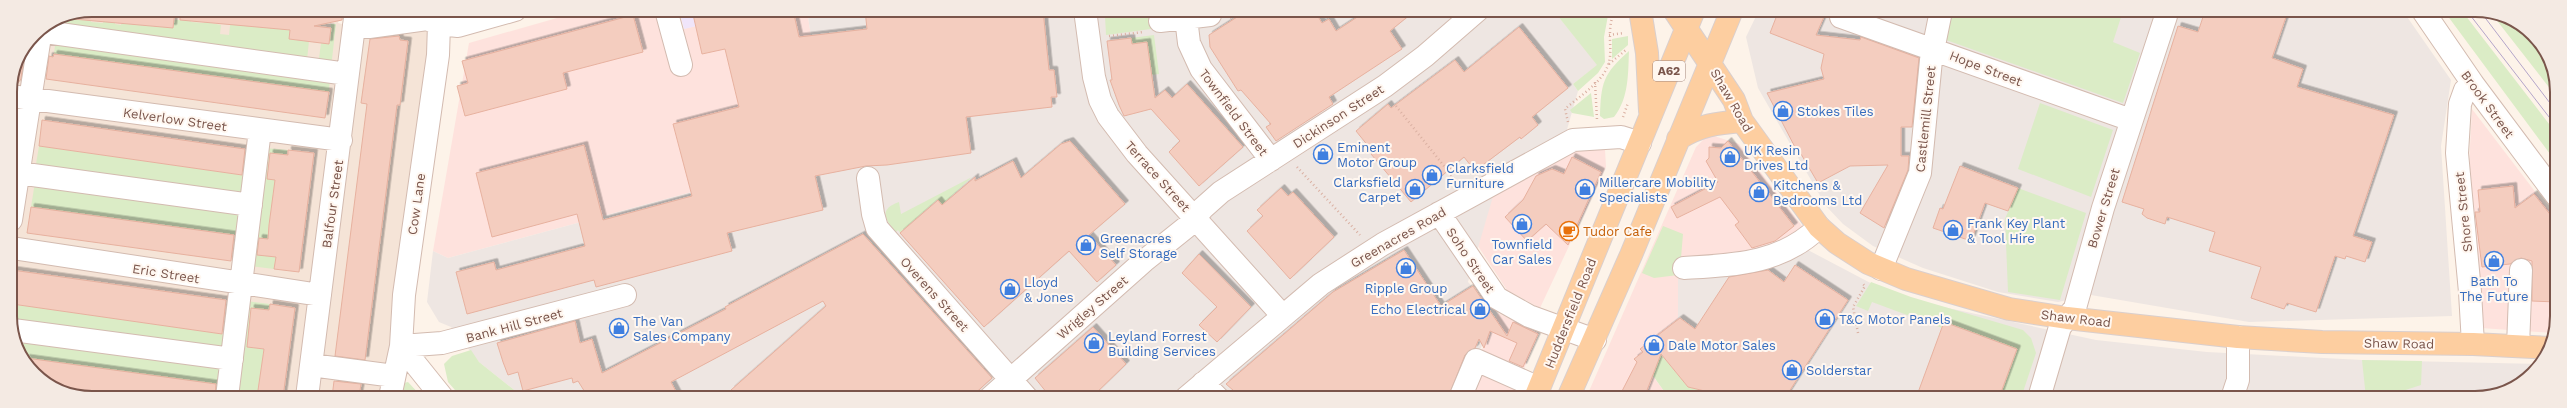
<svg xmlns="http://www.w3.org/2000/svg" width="2567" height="408" font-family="'Work Sans',sans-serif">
  <defs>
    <filter id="shadow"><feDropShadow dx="3.5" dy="-3.5" stdDeviation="0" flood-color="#0004"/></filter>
  </defs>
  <rect width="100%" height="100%" fill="#fdf3e9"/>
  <path fill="#f5e4d7" d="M92,10H341L338,23L364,30L431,27L401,397H81L38,378L13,337L10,92L16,60L34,34L61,16Z"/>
  <path fill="#fee2dd" d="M585,10H679L683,29L765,10H807L829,155L448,258L433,251L469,43Z
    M2472,109L2556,219V327L2554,333L2481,328L2469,166Z
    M1714,136L1739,144L1806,231V249L1678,275V337L1644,364L1669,398H1586L1696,147L1705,138Z
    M1605,149L1606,167L1540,308L1507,290L1466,228L1472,208L1574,150Z
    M1498,313L1539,333L1512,398H1461Z"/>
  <path fill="#eee6e2" d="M807,10H1553L1598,65L1573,84L1578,91L1566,133L1501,169L1468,282L1498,313L1456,398L523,397L479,362L451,327L439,322L427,302L433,251L448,258L829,155Z
    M1759,10L2403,11L2451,80L2441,146L2452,316L2249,322L2091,295L2058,302L1998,292L1923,268L1873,246L1843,224L1826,206L1758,88L1746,37Z
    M1806,249L1897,297L2096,340L2207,352L2362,360L2540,364L2529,378L2506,392L2475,398H1669L1644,363L1678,337V275Z"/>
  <path fill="#f0e5fa" d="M679,10H765L684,29Z"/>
  <path fill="#dbecc6" d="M91,10V22L103,23L105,10H116L115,24L121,25L122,20L173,28L174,20H180L181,12L192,13L191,22L204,23L205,13H211L210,23L221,25L220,34L229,35L231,16L240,25L255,27L291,21L289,39L309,41L307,60L57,29L61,16L78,19L79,13Z
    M1107,10H1172L1149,13L1151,29L1106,35L1105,16Z
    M1553,10H1609L1604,37L1605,62L1598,73L1578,91L1573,84L1597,65Z
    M1951,11H2123L2113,42L2140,53L2123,103L1946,40Z
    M2444,11H2462L2556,133V162Z
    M2491,13L2529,30L2555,76V95Z
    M331,24H336L331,68L318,66L321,43L329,44Z
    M1154,35L1159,74L1152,75L1151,67L1135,69L1148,49L1147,42L1132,44L1131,38Z
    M1628,36V45L1612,59V39Z
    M56,37L330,75L329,92L54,54Z
    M1629,51C1628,74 1629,98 1614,117L1604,119L1600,116C1601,83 1603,74 1629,51Z
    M1591,93L1594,117L1572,113L1570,110Z
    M2040,103L2113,130L2091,197L2018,169Z
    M39,146L249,176L246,200L35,170Z
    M265,148L288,150L274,184L284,186L273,191V197L283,198L272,202L268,232L278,234L266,249V256L276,257L274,269L251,266Z
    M972,177L942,205L937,200L900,233L898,230L896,232C884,219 879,209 899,202L901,214Z
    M35,182L249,212L245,236L31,207Z
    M2018,188L2086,213L2060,300L2008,292L2005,219Z
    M1663,226L1683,234L1680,270L1678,275L1654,278L1642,273Z
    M1871,282L1911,297L2023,330L2031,338L2036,353L2021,398H1999L2017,349L1944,322L1942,328L1872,302L1868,311L1856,306Z
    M12,297L13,305L28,306L35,300L34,307L135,314L134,321L225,334L228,351L13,322Z
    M246,301L270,304L265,343L247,341V347L264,349L257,397H233Z
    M13,337L227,364L225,386L25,358Z
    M471,350L479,362L523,397H461L448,382L444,364L452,356Z
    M1659,352L1688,387L1705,391L1706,398H1669L1644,363Z
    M2362,360L2422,361L2421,385L2381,398H2366Z
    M408,382L422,397H401L404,383Z"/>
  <path fill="#f4cdbf" stroke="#e7b19f" filter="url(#shadow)" d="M92,10H175L173,28L73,19L74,14Z
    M180,10H343L342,20L314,26L331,28L329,44L289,39L290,30L180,20Z
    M692,10H770L771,15L793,10L799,37L867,29L865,10H1043L1049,70H1054L1057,97H1051L1052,107L966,117L971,153L887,165L866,166L815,176L823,210L727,233L732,251L596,287L594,280L467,314L456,272L494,262L496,270L585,246L577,214L492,237L476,173L584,145L603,220L692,196L673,124L739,107L725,49L702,54Z
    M1248,10H1314L1322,23L1329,19L1336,31L1368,10H1416L1390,31L1402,49L1329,97L1333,104L1276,141L1266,127L1271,124L1241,90L1238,91L1210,47L1209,35Z
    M1779,10H1827L1816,35L1860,40L1861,37L1919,58L1912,127H1901V156H1909L1908,170L1884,228L1860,213L1888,165L1850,166L1818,183L1801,154L1799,155L1767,93L1824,79L1821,68L1824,54L1770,33Z
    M2205,11H2288L2272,58L2303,69L2297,87L2394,115L2353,236L2372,242L2365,262L2346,256L2345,259L2335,256L2316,312L2287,303L2284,309L2251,298L2261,267L2209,251L2215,232L2167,217L2165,224L2147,218L2142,214L2144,209L2122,202L2178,26L2198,32Z
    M633,15L643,52L563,73L567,89L465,116L457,86L468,83L462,61Z
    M1519,27L1568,88L1532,117L1538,125L1521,139L1520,137L1475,171L1464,157L1411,202L1371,154L1373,152L1356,131L1388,104L1391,108L1455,60L1464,72Z
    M399,36L400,40L408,41L400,105H397L365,360L335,356L367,104L361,103L370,39Z
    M1131,38L1132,44L1147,42L1155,98L1165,90L1172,98L1187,84L1243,147L1199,186L1169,152L1180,141L1151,109L1124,116L1119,105L1110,80H1112L1107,41Z
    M20,54L24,55L21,79L17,84H12L16,60Z
    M54,54L329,92L325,118L46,79L49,56L53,57Z
    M42,120L245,149L242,175L39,146Z
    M1070,141L1125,204L1089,235L1116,265L1097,282L1069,251L984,327L900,233L938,200L942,205L975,177V181L1013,161L1021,178L1061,144Z
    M1728,141L1794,226L1775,241L1752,248L1735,225L1739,222L1720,197L1677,218L1671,207L1718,182L1706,161L1709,158V147L1721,148Z
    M288,150L314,153L299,272L274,269L276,257L257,255L259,238L268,239L269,225L275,180L267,179L270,153L288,155Z
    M1572,157L1601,172L1568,245L1546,224L1527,241L1505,217L1523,200L1536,176L1552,169L1564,174Z
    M1960,166L2018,188L2008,211L1985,203L1971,241L1933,228L1940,208L1943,209Z
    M2513,186L2515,208L2534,194L2556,222V302L2532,301V261L2521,258L2510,264L2482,267L2475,212H2480L2478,190Z
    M1281,188L1288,196L1293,192L1334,237L1290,279L1247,231L1263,216L1257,210Z
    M31,207L234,235L231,261L27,233Z
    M863,234L992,378L970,398H738L731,390L826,306L823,301L671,382L679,397H588L578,381L573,383L572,378L523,391L518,372L508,375L503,362L497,343L575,321L580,343L592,339L602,373L726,309L725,307Z
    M1404,250L1441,306L1473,286L1507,336L1513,322L1538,334L1523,367L1509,361L1517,343L1490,331L1484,348L1479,339L1475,348L1465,355L1448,398H1242L1226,384L1333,292Z
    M1199,254L1251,307L1217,342L1199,325L1217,307L1182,273Z
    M1795,265L1848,300L1785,398H1710L1713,393L1688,387L1661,354L1644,398H1631L1621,393L1637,362L1634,359L1643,352L1640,349L1680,318L1695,329L1729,277L1768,270L1784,282Z
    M12,270L226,300L222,334L12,304Z
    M270,304L295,308L283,397H257L264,349L247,347L251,308L269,310Z
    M1944,322L2017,349L1999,398H1916Z
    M1093,327L1126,364L1091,398H1051L1035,378Z
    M26,358L216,384L215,397H118L65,390L38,378Z
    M334,381L361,384L359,397H332Z"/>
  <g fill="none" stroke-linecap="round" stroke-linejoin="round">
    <g stroke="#d3bbb0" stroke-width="24">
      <path id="minor" d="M666,10L681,65
        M1085,10L1094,77L1100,100L1108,116L1137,154L1282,315
        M2423,11L2473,84L2556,195
        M1841,17L2131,120
        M1186,18L1189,43L1201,69L1271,160
        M1160,21L1210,15
        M354,25L369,27L427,19L439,24L458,26L515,10
        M38,31L347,74
        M10,96L341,140
        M11,172L251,205
        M868,178L873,214L877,228L1027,398
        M1439,213L1497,298L1529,316L1595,340
        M11,220L41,30
        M12,248L320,295
        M1684,268C1734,265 1781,264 1819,227
        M1881,269L1920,173L1931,60L1941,11
        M13,330L232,359
        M2473,344L2470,292L2457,153L2460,104L2465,90L2473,84
        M401,346L442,343L625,295
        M401,346L442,397
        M2518,346L2521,270
        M311,365L394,376
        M1203,383L1218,398
        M227,397L260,130
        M307,397L356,10
        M390,397L401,346L404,295L438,55L439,24L437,10
        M990,398L1144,261L1189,225L1203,208L1221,192L1385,86L1425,56L1478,10
        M1186,398L1321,284L1383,244L1573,140L1621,137L1640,143
        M1460,398L1476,360L1539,388
        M2039,398L2060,327L2075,308L2103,208L2166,16
        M2232,398L2238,380V337"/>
    </g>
    <g stroke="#dacfcd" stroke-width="24">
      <path id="major" d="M1640,10L1647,53L1650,111
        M1674,10L1734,100L1742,121L1819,227L1837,243L1868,263L1906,279L2009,309L2067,318L2238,337L2322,342L2473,344L2550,348
        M1678,139C1699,125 1718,123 1742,121
        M1535,398L1694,10
        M1568,398L1631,255L1732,10"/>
    </g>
    <path stroke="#dab0a2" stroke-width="2.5" stroke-dasharray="1 3" stroke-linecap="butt" d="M1230,18L1242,10
      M1609,35L1624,33
      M1109,36L1144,32
      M1609,64L1627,49
      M1595,82L1597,120
      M1396,106L1456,181
      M1623,117L1628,103
      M1568,122L1565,109C1578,97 1602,83 1608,65C1614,50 1605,31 1615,10
      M1297,167L1360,235
      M1858,333L1853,307L1865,286L1862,283"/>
    <use href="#minor" stroke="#fff" stroke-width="22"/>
    <use href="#major" stroke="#fdcea0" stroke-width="22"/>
    <path stroke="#b4a5c9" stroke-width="1" d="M2467,11L2556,126
      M2480,11L2556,111"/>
  </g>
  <defs>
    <g id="shop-ring" transform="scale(1)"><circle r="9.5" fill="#fff7f0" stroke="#3f7fe0" stroke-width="1.5"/><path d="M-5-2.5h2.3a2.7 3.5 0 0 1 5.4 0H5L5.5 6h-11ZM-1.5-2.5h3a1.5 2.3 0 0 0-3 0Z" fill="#3f7fe0"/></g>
    <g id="cafe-ring" transform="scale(1)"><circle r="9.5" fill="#fff7f0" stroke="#e8710a" stroke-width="1.5"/><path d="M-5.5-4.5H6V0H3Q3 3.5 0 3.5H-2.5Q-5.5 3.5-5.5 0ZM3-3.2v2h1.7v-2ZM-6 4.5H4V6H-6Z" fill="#e8710a"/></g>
  </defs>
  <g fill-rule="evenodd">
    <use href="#shop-ring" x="1783" y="111"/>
    <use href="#shop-ring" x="1323" y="154"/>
    <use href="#shop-ring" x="1730" y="157"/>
    <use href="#shop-ring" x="1432" y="175"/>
    <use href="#shop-ring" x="1415" y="189"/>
    <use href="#shop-ring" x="1585" y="189"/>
    <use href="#shop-ring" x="1759" y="192"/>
    <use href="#shop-ring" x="1522" y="224"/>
    <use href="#shop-ring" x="1953" y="230"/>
    <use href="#cafe-ring" x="1569" y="231"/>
    <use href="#shop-ring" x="1086" y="245"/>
    <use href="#shop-ring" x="2494" y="261"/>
    <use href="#shop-ring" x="1406" y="268"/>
    <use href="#shop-ring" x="1010" y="289"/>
    <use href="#shop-ring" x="1480" y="309"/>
    <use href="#shop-ring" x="1825" y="319"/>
    <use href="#shop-ring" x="619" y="328"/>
    <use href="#shop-ring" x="1094" y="343"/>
    <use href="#shop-ring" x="1654" y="345"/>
    <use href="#shop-ring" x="1792" y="370"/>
  </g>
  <g text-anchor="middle" stroke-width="4" stroke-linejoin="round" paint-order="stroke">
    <rect fill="#fff7f0" stroke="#a2867c" stroke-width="1" x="1653" y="61" width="32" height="20" rx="3"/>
    <g font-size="12" font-weight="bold" fill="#7a554b">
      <text x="1669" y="75">A62</text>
    </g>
    <g font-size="13" fill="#7a554b" stroke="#fff7f0">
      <text transform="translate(1986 68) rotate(21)" y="5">Hope Street</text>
      <text transform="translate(1732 100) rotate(60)" y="5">Shaw Road</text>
      <text transform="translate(2488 104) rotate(54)" y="5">Brook Street</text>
      <text transform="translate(1234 112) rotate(53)" y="5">Townfield Street</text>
      <text transform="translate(1338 116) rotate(-33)" y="5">Dickinson Street</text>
      <text transform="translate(175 119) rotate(8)" y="5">Kelverlow Street</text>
      <text transform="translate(1925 119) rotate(-84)" y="5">Castlemill Street</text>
      <text transform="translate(1158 176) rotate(48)" y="5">Terrace Street</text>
      <text transform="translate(332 204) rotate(-82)" y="5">Balfour Street</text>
      <text transform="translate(416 204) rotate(-82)" y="5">Cow Lane</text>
      <text transform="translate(2103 208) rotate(-73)" y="5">Bower Street</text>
      <text transform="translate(2463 212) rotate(-96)" y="5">Shore Street</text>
      <text transform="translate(1398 237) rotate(-30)" y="5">Greenacres Road</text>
      <text transform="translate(1471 260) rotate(56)" y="5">Soho Street</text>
      <text transform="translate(166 273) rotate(9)" y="5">Eric Street</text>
      <text transform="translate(935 294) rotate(48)" y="5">Overens Street</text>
      <text transform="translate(1092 307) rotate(-41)" y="5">Wrigley Street</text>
      <text transform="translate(1570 313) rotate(-68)" y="5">Huddersfield Road</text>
      <text transform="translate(2076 318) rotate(7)" y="5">Shaw Road</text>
      <text transform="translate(514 325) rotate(-15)" y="5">Bank Hill Street</text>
      <text transform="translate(2399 343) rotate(1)" y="5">Shaw Road</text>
    </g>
    <g font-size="13" fill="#366cbe" stroke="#fff7f0" text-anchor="start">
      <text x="1797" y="116">Stokes Tiles</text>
      <text x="1337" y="152">Eminent<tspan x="1337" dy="15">Motor Group</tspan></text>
      <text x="1744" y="155">UK Resin<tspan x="1744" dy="15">Drives Ltd</tspan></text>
      <text x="1446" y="173">Clarksfield<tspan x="1446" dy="15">Furniture</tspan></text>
      <text x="1401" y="187" text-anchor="end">Clarksfield<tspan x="1401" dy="15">Carpet</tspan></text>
      <text x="1599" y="187">Millercare Mobility<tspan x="1599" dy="15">Specialists</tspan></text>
      <text x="1773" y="190">Kitchens &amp;<tspan x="1773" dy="15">Bedrooms Ltd</tspan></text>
      <text x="1967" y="228">Frank Key Plant<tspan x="1967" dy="15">&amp; Tool Hire</tspan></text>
      <text x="1100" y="243">Greenacres<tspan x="1100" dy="15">Self Storage</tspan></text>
      <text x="1522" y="249" text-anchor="middle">Townfield<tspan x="1522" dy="15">Car Sales</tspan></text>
      <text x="2494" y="286" text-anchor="middle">Bath To<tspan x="2494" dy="15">The Future</tspan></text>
      <text x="1024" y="287">Lloyd<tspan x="1024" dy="15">&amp; Jones</tspan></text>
      <text x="1406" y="293" text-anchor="middle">Ripple Group</text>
      <text x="1466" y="314" text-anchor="end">Echo Electrical</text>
      <text x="1839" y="324">T&amp;C Motor Panels</text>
      <text x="633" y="326">The Van<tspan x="633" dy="15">Sales Company</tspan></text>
      <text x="1108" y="341">Leyland Forrest<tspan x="1108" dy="15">Building Services</tspan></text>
      <text x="1668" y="350">Dale Motor Sales</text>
      <text x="1806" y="375">Solderstar</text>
    </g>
    <g font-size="13" fill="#c56008" stroke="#fff7f0" text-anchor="start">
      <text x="1583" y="236">Tudor Cafe</text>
    </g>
  </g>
  <path d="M0 0H2567V408H0ZM92 17H2475A75 75 0 0 1 2550 92V316A75 75 0 0 1 2475 391H92A75 75 0 0 1 17 316V92A75 75 0 0 1 92 17Z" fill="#f4eae3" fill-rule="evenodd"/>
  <path fill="none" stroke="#7a554b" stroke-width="2" d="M92 17H2475A75 75 0 0 1 2550 92V316A75 75 0 0 1 2475 391H92A75 75 0 0 1 17 316V92A75 75 0 0 1 92 17Z"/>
</svg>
